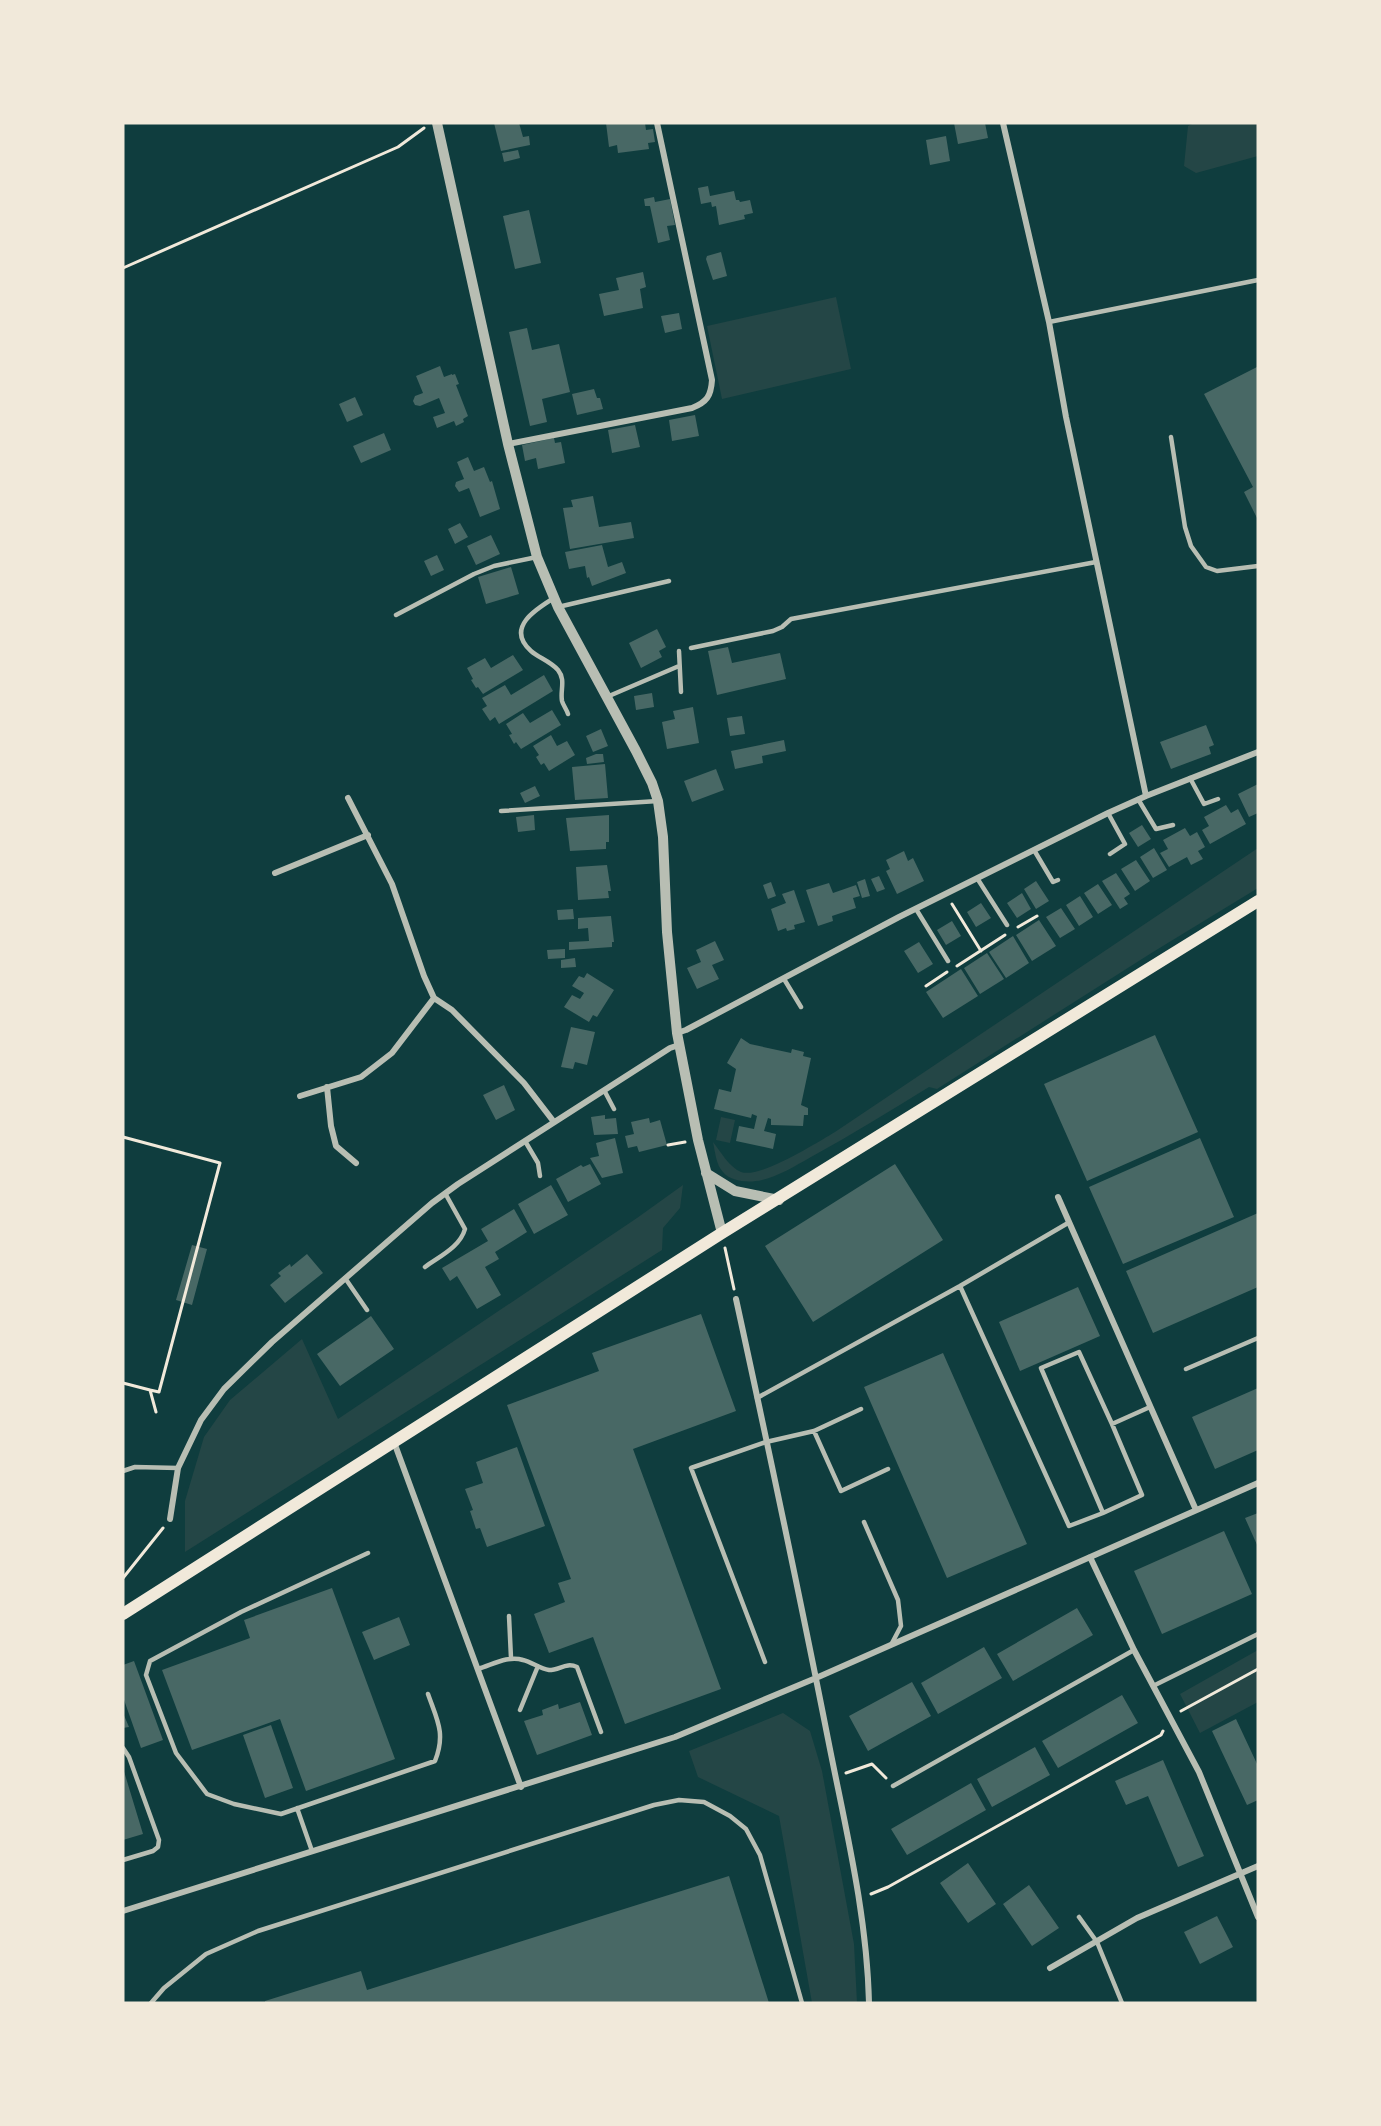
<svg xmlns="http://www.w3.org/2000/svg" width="1381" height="2126" font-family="Quicksand,sans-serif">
  <rect width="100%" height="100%" fill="#0f3d3e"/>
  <path fill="#244646" d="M1194,123H1258V156L1196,173L1184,166L1188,126Z
    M836,297L851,369L722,399L707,326Z
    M1258,848V888L1153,952L937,1089L929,1087C890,1111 851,1135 811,1157C795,1166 779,1176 762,1180C750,1183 731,1182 723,1172C716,1165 715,1151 713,1142C721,1152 729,1167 741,1172C760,1179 818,1142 835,1132Z
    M721,1117L735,1120L730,1143L716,1140Z
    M683,1185L680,1208L663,1228L662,1250L185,1552V1501L204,1437L230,1400L302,1339L338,1419L637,1218Z
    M1258,1650V1702L1200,1733L1180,1694Z
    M783,1713L810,1731L822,1771L854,1944L857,2003H812L779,1816L698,1777L689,1751Z"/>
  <path fill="#486865" d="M494,123H519L523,137L529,136L530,145L501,151Z
    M606,123H645L646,130L653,129L655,142L648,143L649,149L618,153L617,145L609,147Z
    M954,123H985L988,138L958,144Z
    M946,136L950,161L930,165L926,140Z
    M518,150L520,158L504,162L502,153Z
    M708,186L710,196L734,191L736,200H739L740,202L750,200L753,213L744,215L745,219L719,225L716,206L712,207L711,202L701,204L698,188Z
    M654,197L655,202L670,199L675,225L667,226L670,240L658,243L650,206H645L644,199Z
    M529,210L541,263L515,269L503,216Z
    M721,252L727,276L713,280L706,259L707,256Z
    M643,272L646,287L640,289L643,308L604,316L599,294L619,290L616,278Z
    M679,313L682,329L665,333L661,316Z
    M527,328L532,350L559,344L570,392L542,399L547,422L530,426L509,332Z
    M440,366L444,377L452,374V375L455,374L459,384L456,385L468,416L463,419L464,422L456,426L454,421L437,428L433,417L445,413L439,398L420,406L415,405L413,401L415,396L423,393L416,376Z
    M1257,367L1258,369V520L1244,492L1253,487L1204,394Z
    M594,389L597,398H600L603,409L577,415L572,394Z
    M355,397L363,415L347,422L339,404Z
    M695,415L699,436L672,441L669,420Z
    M635,425L640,447L612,453L608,430Z
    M384,433L391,450L361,463L353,446Z
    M554,438L555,443L561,442L565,463L538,469L536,458L525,461L522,445Z
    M468,457L474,471L484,467L490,482L492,481L500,509L480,517L469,488L459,492L455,486L456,482L464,479L457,462Z
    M593,496L599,527L631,522L634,538L570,549L563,508L573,507L571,500Z
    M460,523L468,537L455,544L448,529Z
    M491,535L500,554L476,565L467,546Z
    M602,545L608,567L622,562L626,573L592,586L589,577L587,578L585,566L569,569L565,552Z
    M437,555L444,570L431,576L424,561Z
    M511,567L519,594L486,604L478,577Z
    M657,629L666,647L659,651L662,657L641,668L629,643Z
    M728,647L732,663L780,653L786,679L717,695L708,651Z
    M513,655L523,670L483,694L478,687L476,688L471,680L473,679L467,668L485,658L491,668Z
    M544,675L553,691L499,724L495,717L490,721L482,709L487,706L482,698L505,685L511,695Z
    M652,693L654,707L636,710L634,696Z
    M693,707L699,743L667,749L662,722L675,719L673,711Z
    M552,710L561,725L521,749L516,742L514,744L509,735L512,734L506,724L523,713L530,723Z
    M742,716L745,734L730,736L727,718Z
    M1206,725L1214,745L1209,747L1211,754L1171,769L1160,742Z
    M601,729L608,746L593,752L586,736Z
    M551,735L557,746L567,741L575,755L549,771L544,763L541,765L536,757L539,755L533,746Z
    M784,740L786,751L762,756L763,763L735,769L731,751Z
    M596,754H603L604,762L587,764L586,758Z
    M605,764L608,798L575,800L572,767Z
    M716,769L724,790L692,802L684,781Z
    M1258,784V813L1249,817L1238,794Z
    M535,786L540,796L525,803L520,793Z
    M1226,805L1231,813L1238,809L1246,824L1210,844L1202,830L1209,826L1204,817Z
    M534,815L535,830L518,832L516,817Z
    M609,815V842H606V849L570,851L566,818Z
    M1142,825L1151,839L1138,847L1129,833Z
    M1185,828L1190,836L1197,832L1205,847L1198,851L1203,859L1191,865L1187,857L1169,867L1160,853L1168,849L1163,840Z
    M1154,848L1167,870L1153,878L1140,857Z
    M904,851L908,861L913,858L924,881L897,894L886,871L890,869L886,860Z
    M1136,860L1150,881L1135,891L1121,869Z
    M607,865L611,891H608L609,898L578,900L576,867Z
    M1116,873L1130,894L1124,898L1128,904L1120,909L1102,881Z
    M879,876L885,889L877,892L871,879Z
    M865,879L870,896L862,898L857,882Z
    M1036,881L1049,901L1036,909L1024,889Z
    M771,882L776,896L768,899L763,885Z
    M829,883L833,893L856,885L860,896L853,898L856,908L832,916L833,921L818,926L806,890Z
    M1098,884L1112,905L1098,914L1084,893Z
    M794,890L805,922L794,925L795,929L787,931L786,928L778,931L771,909L786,903L782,894Z
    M1022,893L1031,909L1017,918L1007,903Z
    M1080,896L1093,917L1079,926L1066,905Z
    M981,903L991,918L976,927L967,912Z
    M1061,908L1075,929L1060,938L1046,917Z
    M573,909L574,919L558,920L557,910Z
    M611,916L614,942H612V947L569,950V942L589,941L588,928L578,929V918Z
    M1039,920L1056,946L1032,961L1016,935Z
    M952,921L961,936L946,945L937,930Z
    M1013,936L1029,963L1006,978L989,952Z
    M715,941L724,960L712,965L719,979L697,989L687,968L701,962L696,950Z
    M919,942L933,964L918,973L904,951Z
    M565,949V958L548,959L547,950Z
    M987,953L1004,979L980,994L964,968Z
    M575,958L576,967L561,968V960Z
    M961,969L978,996L943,1018L926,992Z
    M587,973L614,990L597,1017L593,1015L589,1022L564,1007L572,995L580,999L584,993L572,986L579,976L584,978Z
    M571,1027L595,1032L587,1065L575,1062L573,1069L561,1067Z
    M1155,1035L1198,1132L1087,1181L1044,1084Z
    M741,1038L750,1044L791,1053L792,1049L804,1052L803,1056L811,1058L801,1105L808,1108V1115H804L803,1126L771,1125V1119L768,1118L764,1131L776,1134L773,1149L736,1141L739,1126L754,1129L757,1116L752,1114L751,1118L714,1109L719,1089L731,1092L736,1069L727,1063Z
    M504,1085L515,1110L496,1120L483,1095Z
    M605,1115V1119L616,1118L618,1134L594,1135L591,1117Z
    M649,1118L650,1123L660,1120L667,1145L639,1152L637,1146L628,1148L625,1136L634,1134L631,1122Z
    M615,1138L623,1173L602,1178L590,1158L599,1156L596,1143Z
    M1200,1138L1234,1217L1123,1264L1089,1187Z
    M590,1164L601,1184L568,1202L556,1179L581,1165L583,1167Z
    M895,1164L943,1240L813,1322L765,1246Z
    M551,1185L568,1215L534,1234L518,1204Z
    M514,1209L527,1232L495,1252L499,1259L485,1267L501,1295L477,1309L457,1276L450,1281L442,1268L488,1241L481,1229Z
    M1258,1213V1287L1153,1333L1126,1271Z
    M192,1245L207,1249L192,1305L176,1300Z
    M307,1254L323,1273L285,1303L270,1285L281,1276L278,1273L290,1264L291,1267Z
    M1078,1287L1100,1336L1020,1371L999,1322Z
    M701,1314L736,1411L633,1449L721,1689L625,1724L593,1637L549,1653L534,1614L565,1602L558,1583L571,1579L507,1405L599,1371L592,1353Z
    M371,1316L394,1349L340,1386L317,1354Z
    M943,1353L1027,1544L947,1578L864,1387Z
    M1258,1388V1450L1215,1469L1192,1417Z
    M517,1447L545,1526L487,1547L480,1528L476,1529L470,1511L473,1510L465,1489L483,1483L476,1462Z
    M1258,1513V1547L1245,1518Z
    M1224,1531L1252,1594L1162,1634L1134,1571Z
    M332,1588L395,1759L306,1791L280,1719L192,1750L162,1670L250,1638L244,1620Z
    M1077,1608L1093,1635L1013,1681L997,1654Z
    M399,1617L410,1645L374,1660L362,1632Z
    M984,1647L1002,1678L938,1714L921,1683Z
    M134,1661L163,1740L141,1748L123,1697V1665Z
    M912,1682L931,1716L868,1751L849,1716Z
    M1122,1695L1138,1723L1058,1768L1042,1741Z
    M580,1702L592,1735L537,1755L524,1721L543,1715L542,1710L558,1704L559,1709Z
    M123,1713L129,1727L123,1728Z
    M1236,1719L1258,1766V1800L1247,1805L1212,1731Z
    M271,1725L293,1788L265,1798L243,1735Z
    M1035,1747L1050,1775L992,1807L977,1779Z
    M1163,1760L1204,1856L1178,1867L1148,1796L1126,1805L1115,1781Z
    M123,1768L143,1834L123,1840Z
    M971,1783L986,1810L907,1855L891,1829Z
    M968,1863L996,1904L968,1923L940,1883Z
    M729,1876L769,2003H265V2001L361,1971L367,1990Z
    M1029,1885L1059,1928L1032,1946L1003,1904Z
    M1217,1916L1233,1947L1200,1964L1184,1932Z"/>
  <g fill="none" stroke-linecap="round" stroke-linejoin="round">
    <path stroke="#f1e9da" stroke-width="3" d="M123,268L398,147L424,128
      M952,904L981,951
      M1018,927L1037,916
      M957,966L1005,935
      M926,986L947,972
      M123,1137L220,1163L159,1392L150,1390
      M668,1145L685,1142
      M725,1248L734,1289
      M123,1383L150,1390L156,1412
      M123,1578L163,1528
      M1181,1711L1258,1669
      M846,1773L872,1764L886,1778
      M871,1894L888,1887L1161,1735L1163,1731"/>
    <path stroke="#b8beb3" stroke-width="4.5" d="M1049,322L1258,280
      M1171,437L1185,527L1191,546L1206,567L1217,571L1258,566
      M554,598C536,609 505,628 531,651C539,658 550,661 558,670C566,680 560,690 562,701C563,705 567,710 568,714
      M558,607L669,581
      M396,615L474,574L494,566L537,557
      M691,648L773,631L782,627L791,619L1096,562
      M679,651L681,692
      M609,696L679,666
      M1190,778L1204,804L1218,799
      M1138,799L1156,829L1173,825
      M501,811L658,801
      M1108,813L1125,844L1110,854
      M1034,850L1053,882L1058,880
      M977,878L1007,925
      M916,909L948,961
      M784,979L801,1007
      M604,1090L614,1109
      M525,1141L538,1163L540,1176
      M425,1267C440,1256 460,1247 465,1229L445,1193
      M345,1278L367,1310
      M960,1286L1069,1526L1103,1513
      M1186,1369L1258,1338
      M757,1398L960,1286L1068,1223
      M1112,1424L1142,1495L1103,1513L1041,1368L1079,1352L1112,1424L1150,1407
      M814,1431L841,1491L888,1469
      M123,1471L135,1467L178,1468
      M864,1522L898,1600L901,1626L891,1645
      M368,1553L241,1612L150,1661L146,1675L176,1753L207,1794L234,1804L281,1814L435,1761C446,1733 437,1720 428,1694
      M509,1616L511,1658
      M765,1662L691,1468L766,1442L814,1431L861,1409
      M478,1669C492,1665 508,1655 523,1660C532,1662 540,1669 549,1670C560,1670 566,1662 577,1667L601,1732
      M1153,1686L1258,1634
      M520,1710L538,1666
      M123,1748L129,1757L159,1840L158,1847L153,1851L123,1860
      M893,1786L1134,1650
      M297,1808L312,1851
      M1079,1917L1097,1942L1122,2003
      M151,2003L164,1988L206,1954L258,1931L654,1805L679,1800L704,1802L730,1816L746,1829L760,1855L802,2003"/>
    <path stroke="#b8beb3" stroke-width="6" d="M1003,123L1049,322L1066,417L1146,796
      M508,444L692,408C707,402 711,396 712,380L657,123
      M348,798L392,884L424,976L434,998L452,1010L524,1083L554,1122
      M275,873L368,835
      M677,1033L686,1030L899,917L1108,813L1146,796L1258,752
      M327,1087L331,1126L336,1146L356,1163
      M300,1096L361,1077L392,1053L434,998
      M1058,1197L1196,1510
      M736,1299C768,1446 799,1592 828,1739C845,1826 867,1914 869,2003
      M394,1442L521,1787
      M170,1519L178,1468L201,1420L224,1389L272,1342L432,1203L458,1184L670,1048L679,1045
      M1090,1557L1134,1650L1199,1772L1258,1917
      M123,1911L675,1737L816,1678L1258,1483
      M1050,1968L1137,1918L1258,1866"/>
    <path stroke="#b8beb3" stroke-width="10" d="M437,123L508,444L537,557L558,607L636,751L652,783L658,801L663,837L667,932L677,1033L698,1140L722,1233
      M706,1173L735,1191L779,1200"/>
    <path stroke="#f1e9da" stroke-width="12" d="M123,1614L722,1233L1258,901"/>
  </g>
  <rect width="1381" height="2126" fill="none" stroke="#f1e9da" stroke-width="249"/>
</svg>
